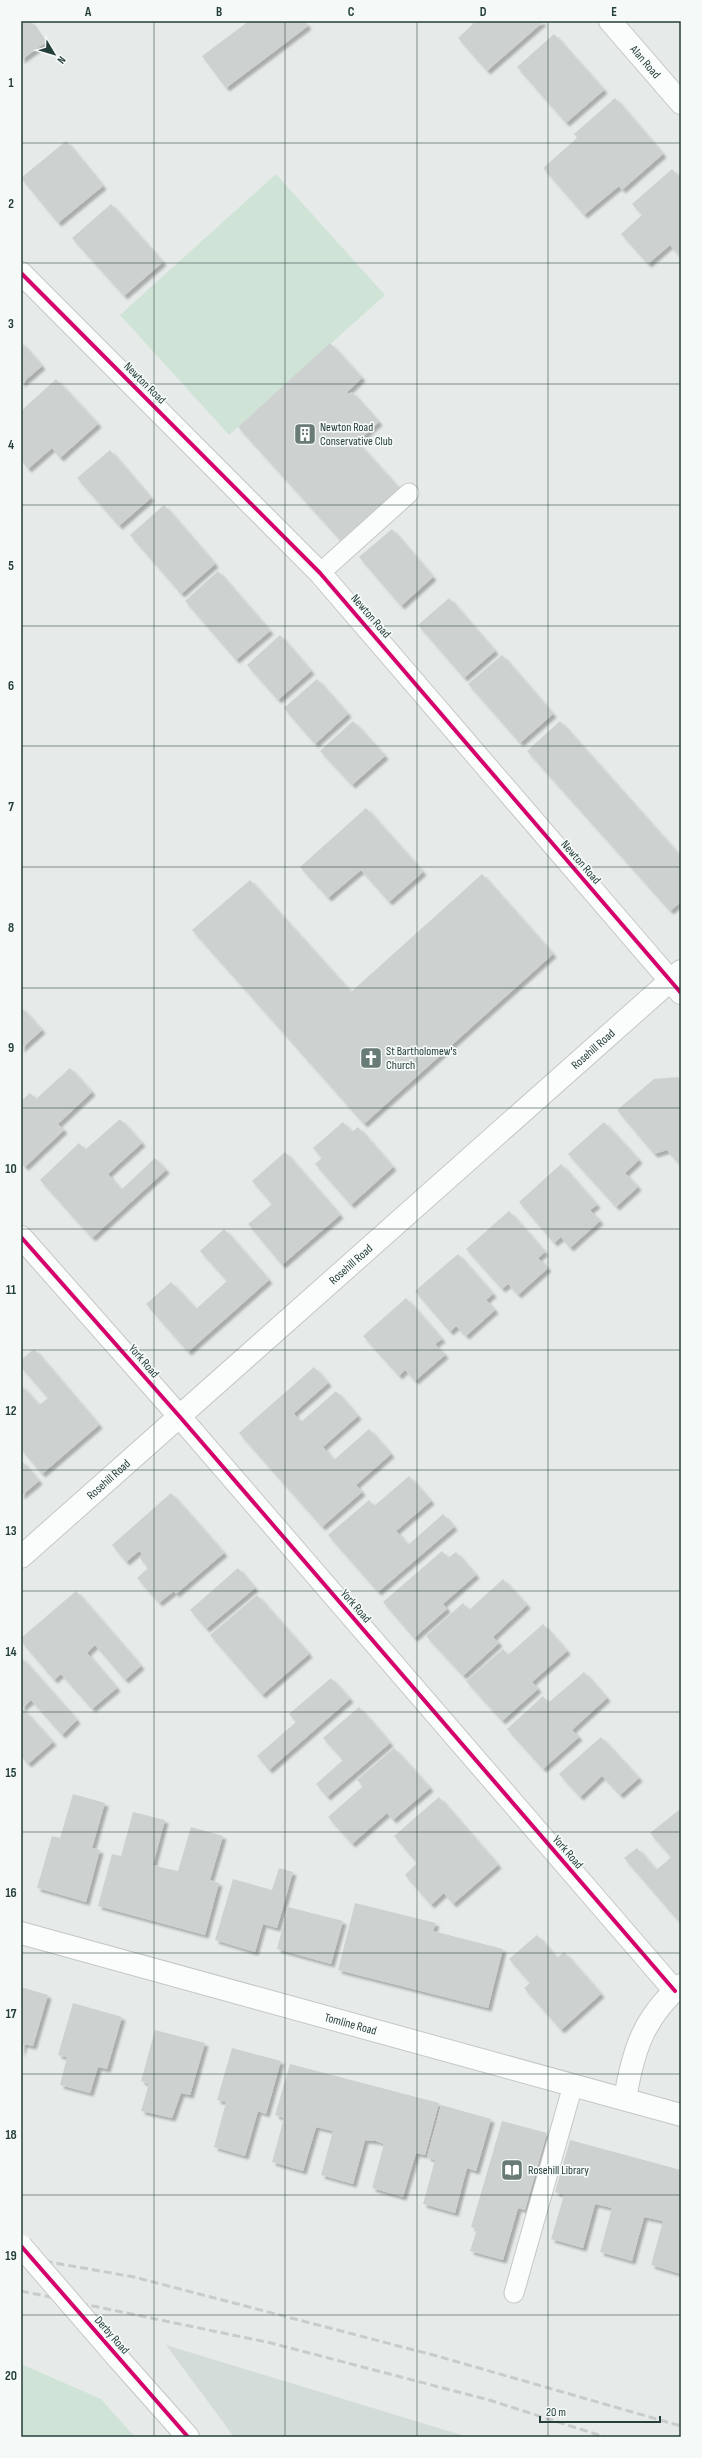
<svg xmlns="http://www.w3.org/2000/svg" width="702" height="2458" font-family="'Sofia Sans Condensed',sans-serif">
  <defs>
    <filter id="shadow"><feDropShadow dx="3.5" dy="3.5" stdDeviation="1" flood-color="#0004"/></filter>
  </defs>
  <rect width="100%" height="100%" fill="#e6ebe9"/>
  <path fill="#d4dcd9" d="M166,2345L468,2437H234Z"/>
  <path fill="#d0e3d7" d="M276,174L385,295L229,435L120,315Z
    M21,2364L101,2399L135,2437H21Z"/>
  <path fill="#cdd2d0" filter="url(#shadow)" d="M21,21H30L45,43L21,60Z
    M249,21H304L308,26L226,88L202,56Z
    M471,21H542L543,22L487,71L458,38L473,24Z
    M554,34L604,90L566,123L517,67Z
    M615,98L663,154L622,190L619,186L584,215L543,168L577,138L574,134Z
    M66,141L103,186L58,223L21,178Z
    M672,169L681,179V255L679,256L670,245L648,264L621,234L642,215L632,204Z
    M111,204L163,262L124,296L72,238Z
    M21,342L42,366L21,384Z
    M330,343L362,378L347,392L349,394L352,392L379,422L357,442L399,488L341,541L238,427Z
    M56,379L98,424L60,458L52,448L28,469L21,460V411Z
    M110,450L151,498L119,526L77,478Z
    M164,505L215,564L181,594L130,535Z
    M392,529L433,577L401,606L359,557Z
    M218,571L270,631L236,660L185,601Z
    M449,598L495,651L464,678L418,625Z
    M280,635L311,671L278,700L247,665Z
    M502,655L553,714L520,743L468,684Z
    M317,679L348,714L315,744L284,708Z
    M353,721L385,756L352,785L320,751Z
    M560,721L681,857V902L670,911L527,751Z
    M366,808L423,872L389,902L361,870L328,898L300,867Z
    M482,874L553,954L364,1124L192,930L250,880L351,992Z
    M21,1007L42,1030L21,1049Z
    M70,1068L92,1092L58,1124L64,1130L25,1167L21,1163V1101L30,1093L36,1099Z
    M678,1077L681,1081V1167L667,1150L654,1154L617,1110L654,1079Z
    M120,1119L142,1143L108,1174L121,1190L155,1158L166,1170L92,1238L40,1180L79,1143L85,1150Z
    M343,1122L352,1132L358,1127L393,1167L351,1205L315,1164L322,1158L313,1148Z
    M604,1122L639,1160L625,1173L638,1187L616,1207L568,1154Z
    M285,1152L340,1215L282,1265L248,1224L272,1204L252,1181Z
    M561,1164L597,1205L590,1210L600,1221L570,1248L561,1237L554,1243L519,1202Z
    M509,1211L545,1252L538,1258L548,1268L518,1295L508,1284L502,1289L466,1249Z
    M224,1229L269,1280L188,1352L146,1304L171,1282L196,1309L227,1281L200,1251Z
    M458,1254L493,1294L486,1300L495,1310L466,1336L456,1326L450,1332L415,1291Z
    M406,1298L442,1339L435,1344L445,1355L415,1381L405,1370L399,1376L363,1336Z
    M34,1349L99,1425L42,1474L21,1449V1385L39,1405L48,1398L21,1367V1360Z
    M314,1367L328,1383L294,1413L295,1415L301,1422L336,1391L358,1416L323,1447L334,1460L369,1429L391,1454L356,1485L362,1492L322,1527L239,1433Z
    M21,1460L39,1481L21,1496Z
    M409,1476L431,1501L396,1531L408,1545L443,1514L454,1527L378,1592L328,1535L369,1500L374,1506Z
    M171,1493L224,1553L176,1594L174,1591L159,1603L137,1578L148,1568L139,1557L142,1554L139,1551L126,1562L112,1545Z
    M442,1551L448,1558L456,1552L476,1575L443,1604L447,1609L414,1638L383,1602Z
    M238,1568L255,1588L206,1629L190,1610Z
    M503,1579L527,1605L493,1637L499,1643L463,1676L426,1636L463,1603L469,1610Z
    M76,1591L141,1666L125,1680L95,1645L87,1653L117,1688L92,1709L61,1674L54,1680L21,1641V1638Z
    M257,1595L309,1654L262,1695L210,1635Z
    M543,1624L567,1651L532,1682L538,1689L502,1721L466,1681L503,1649L508,1655Z
    M21,1657L77,1720L62,1735L31,1700L29,1702L22,1708L53,1742L28,1764L21,1756Z
    M584,1672L607,1698L572,1730L579,1737L543,1769L507,1729L543,1696L548,1703Z
    M331,1678L350,1699L269,1770L257,1756L296,1722L289,1714Z
    M359,1707L390,1743L327,1797L316,1784L343,1760L323,1738Z
    M601,1737L639,1778L620,1795L602,1776L580,1797L559,1774Z
    M394,1748L430,1788L393,1820L387,1813L352,1844L328,1817L363,1786L357,1780Z
    M73,1794L105,1803L92,1848L100,1850L86,1902L37,1888L52,1836L60,1838Z
    M439,1797L498,1865L453,1904L444,1893L431,1905L405,1875L417,1863L394,1836Z
    M679,1810L681,1813V1924L624,1858L637,1848L656,1870L666,1862L671,1857L650,1833Z
    M133,1812L165,1820L153,1865L164,1868L178,1871L191,1827L223,1836L210,1880L219,1883L205,1935L98,1906L112,1854L121,1856Z
    M279,1868L293,1872L277,1928L263,1924L255,1952L215,1940L233,1879L272,1890Z
    M355,1903L436,1923L433,1931L503,1949L488,2008L338,1970Z
    M288,1907L343,1921L331,1964L277,1949Z
    M537,1935L557,1958L564,1952L601,1994L561,2030L524,1988L530,1983L509,1959Z
    M21,1987L48,1995L33,2046L24,2044L21,2054Z
    M73,2003L122,2017L107,2069L98,2067L90,2093L60,2085L67,2057L58,2055Z
    M155,2030L205,2043L190,2095L181,2093L172,2118L141,2111L149,2084L141,2081Z
    M232,2048L281,2061L266,2114L258,2111L245,2156L214,2147L226,2102L217,2100Z
    M290,2064L439,2103L425,2155L416,2153L403,2197L372,2188L384,2144L376,2141L365,2140L353,2184L321,2175L333,2131L316,2127L303,2171L272,2162L284,2118L275,2115Z
    M441,2105L491,2119L476,2171L467,2168L455,2213L423,2204L435,2160L427,2157Z
    M502,2121L547,2133L525,2210L518,2208L503,2260L470,2251L477,2229L471,2227Z
    M570,2140L681,2170V2274L651,2265L663,2221L644,2217L632,2261L600,2252L612,2208L604,2206L595,2204L583,2248L551,2239L564,2195L555,2192Z"/>
  <g fill="none" stroke-linecap="round" stroke-linejoin="round">
    <g stroke="#c3c8c6" stroke-width="21">
      <path id="service" d="M320,573L409,493
        M514,2293L573,2085"/>
    </g>
    <g stroke="#c3c8c6" stroke-width="24">
      <g id="minor">
        <path id="s1" d="M610,21L681,103"/>
        <path d="M21,273L320,573L681,993"/>
        <path d="M21,1237L180,1417L675,1991"/>
        <path id="s2" d="M21,1557L681,971"/>
        <path d="M625,2099C633,2051 643,2018 681,1985"/>
      </g>
    </g>
    <g stroke="#c3c8c6" stroke-width="24">
      <path id="tertiary" d="M117,2357L188,2437"/>
    </g>
    <g stroke="#c2c8c6" stroke-width="24">
      <g id="secondary">
        <path id="s3" d="M21,1933L681,2115"/>
      </g>
    </g>
    <use href="#service" stroke="#fbfcfc" stroke-width="19"/>
    <use href="#minor" stroke="#fbfcfc" stroke-width="22"/>
    <use href="#tertiary" stroke="#fbfcfc" stroke-width="22"/>
    <use href="#secondary" stroke="#fbfcfc" stroke-width="22"/>
    <path stroke="#c8cccb" stroke-width="3" stroke-dasharray="8 4" stroke-linecap="butt" d="M21,2257L134,2277L437,2356L681,2426
      M21,2291L271,2343L489,2400L605,2437"/>
    <g stroke="#c3c8c6" stroke-width="24" stroke-linecap="butt">
      <path id="tertiary-bridge" d="M21,2246L117,2357"/>
    </g>
    <use href="#tertiary-bridge" stroke="#fbfcfc" stroke-width="22"/>
    <g stroke="#f5f9f8" stroke-width="6">
      <path id="cycleway" d="M21,273L320,573L681,993
        M21,1237L180,1417L675,1991
        M21,2246L188,2437"/>
    </g>
    <use href="#cycleway" stroke="#d6006c" stroke-width="4"/>
  </g>
  <path fill="none" stroke="#243e3a" stroke-width="1" stroke-opacity="0.55" d="M154,21V2437M285,21V2437M417,21V2437M548,21V2437M21,143H681M21,263H681M21,384H681M21,505H681M21,626H681M21,746H681M21,867H681M21,988H681M21,1108H681M21,1229H681M21,1350H681M21,1470H681M21,1591H681M21,1712H681M21,1832H681M21,1953H681M21,2074H681M21,2195H681M21,2315H681"/>
  <defs>
    <g id="building-square" transform="scale(1.15)"><rect x="-9" y="-9" width="18" height="18" rx="4" fill="#687b77" stroke="#f5f9f8"/><path d="M-4-6H4V6H1V3H-1V6H-4ZM-2.5-4.3h1.7v1.8h-1.7ZM.8-4.3h1.7v1.8H.8ZM-2.5-1h1.7V.8h-1.7ZM.8-1h1.7V.8H.8Z" fill="#fff"/></g>
    <g id="church-square" transform="scale(1.15)"><rect x="-9" y="-9" width="18" height="18" rx="4" fill="#687b77" stroke="#f5f9f8"/><path d="M-1.2-6h2.4v3.5h3.3v2.4h-3.3V6h-2.4V-.1h-3.3v-2.4h3.3Z" fill="#fff"/></g>
    <g id="library-square" transform="scale(1.15)"><rect x="-9" y="-9" width="18" height="18" rx="4" fill="#687b77" stroke="#f5f9f8"/><path d="M-6-4Q-3-5.5-.7-3.5V5Q-3 3-6 4ZM6-4Q3-5.5 .7-3.5V5Q3 3 6 4Z" fill="#fff"/></g>
  </defs>
  <g fill-rule="evenodd">
    <use href="#building-square" x="305" y="434"/>
    <use href="#church-square" x="371" y="1058"/>
    <use href="#library-square" x="512" y="2170"/>
  </g>
  <g text-anchor="middle" stroke-width="3.5" stroke-linejoin="round" paint-order="stroke">
    <g font-size="12" fill="#243e3a" stroke="#f5f9f8">
      <text dy="4" stroke="none"><textPath href="#s1" startOffset="54">Alan Road</textPath></text>
      <text transform="translate(145 383) rotate(45)" y="4">Newton Road</text>
      <text transform="translate(371 616) rotate(49)" y="4">Newton Road</text>
      <text transform="translate(581 862) rotate(49)" y="4">Newton Road</text>
      <text dy="4" stroke="none"><textPath href="#s2" startOffset="765">Rosehill Road</textPath></text>
      <text dy="4" stroke="none"><textPath href="#s2" startOffset="441">Rosehill Road</textPath></text>
      <text transform="translate(144 1361) rotate(49)" y="4">York Road</text>
      <text dy="4" stroke="none"><textPath href="#s2" startOffset="117">Rosehill Road</textPath></text>
      <text transform="translate(356 1606) rotate(49)" y="4">York Road</text>
      <text transform="translate(568 1852) rotate(49)" y="4">York Road</text>
      <text dy="4" stroke="none"><textPath href="#s3" startOffset="342">Tomline Road</textPath></text>
      <text transform="translate(112 2335) rotate(49)" y="4">Derby Road</text>
    </g>
    <g font-size="12" fill="#243e3a" stroke="#f5f9f8" text-anchor="start">
      <text x="320" y="431">Newton Road<tspan x="320" dy="14">Conservative Club</tspan></text>
      <text x="386" y="1055">St Bartholomew's<tspan x="386" dy="14">Church</tspan></text>
      <text x="528" y="2174">Rosehill Library</text>
    </g>
  </g>
  <rect width="702" height="2458" fill="none" stroke="#f5f9f8" stroke-width="44"/>
  <g transform="translate(54 54) rotate(128)" stroke="#f5f9f8" stroke-width="3" paint-order="stroke">
  <path d="M0-3L7 15L0 10L-7 15Z" fill="#243e3a"/>
  <text y="-6" font-size="11" font-weight="bold" text-anchor="middle" fill="#243e3a">N</text>
  </g>
  <path d="M540 2416v6h120v-6" fill="none" stroke="#243e3a" stroke-width="2"/>
  <text x="546" y="2416" font-size="12" fill="#243e3a" stroke="#f5f9f8" stroke-width="3" paint-order="stroke">20 m</text>
  <rect x="22" y="22" width="658" height="2414" fill="none" stroke="#243e3a" stroke-width="1.5"/>
  <g font-size="13" text-anchor="middle" font-weight="bold" fill="#243e3a">
    <text x="88" y="16">A</text>
    <text x="219" y="16">B</text>
    <text x="351" y="16">C</text>
    <text x="483" y="16">D</text>
    <text x="614" y="16">E</text>
    <text x="11" y="87">1</text>
    <text x="11" y="208">2</text>
    <text x="11" y="328">3</text>
    <text x="11" y="449">4</text>
    <text x="11" y="570">5</text>
    <text x="11" y="690">6</text>
    <text x="11" y="811">7</text>
    <text x="11" y="932">8</text>
    <text x="11" y="1052">9</text>
    <text x="11" y="1173">10</text>
    <text x="11" y="1294">11</text>
    <text x="11" y="1415">12</text>
    <text x="11" y="1535">13</text>
    <text x="11" y="1656">14</text>
    <text x="11" y="1777">15</text>
    <text x="11" y="1897">16</text>
    <text x="11" y="2018">17</text>
    <text x="11" y="2139">18</text>
    <text x="11" y="2260">19</text>
    <text x="11" y="2380">20</text>
  </g>
</svg>
